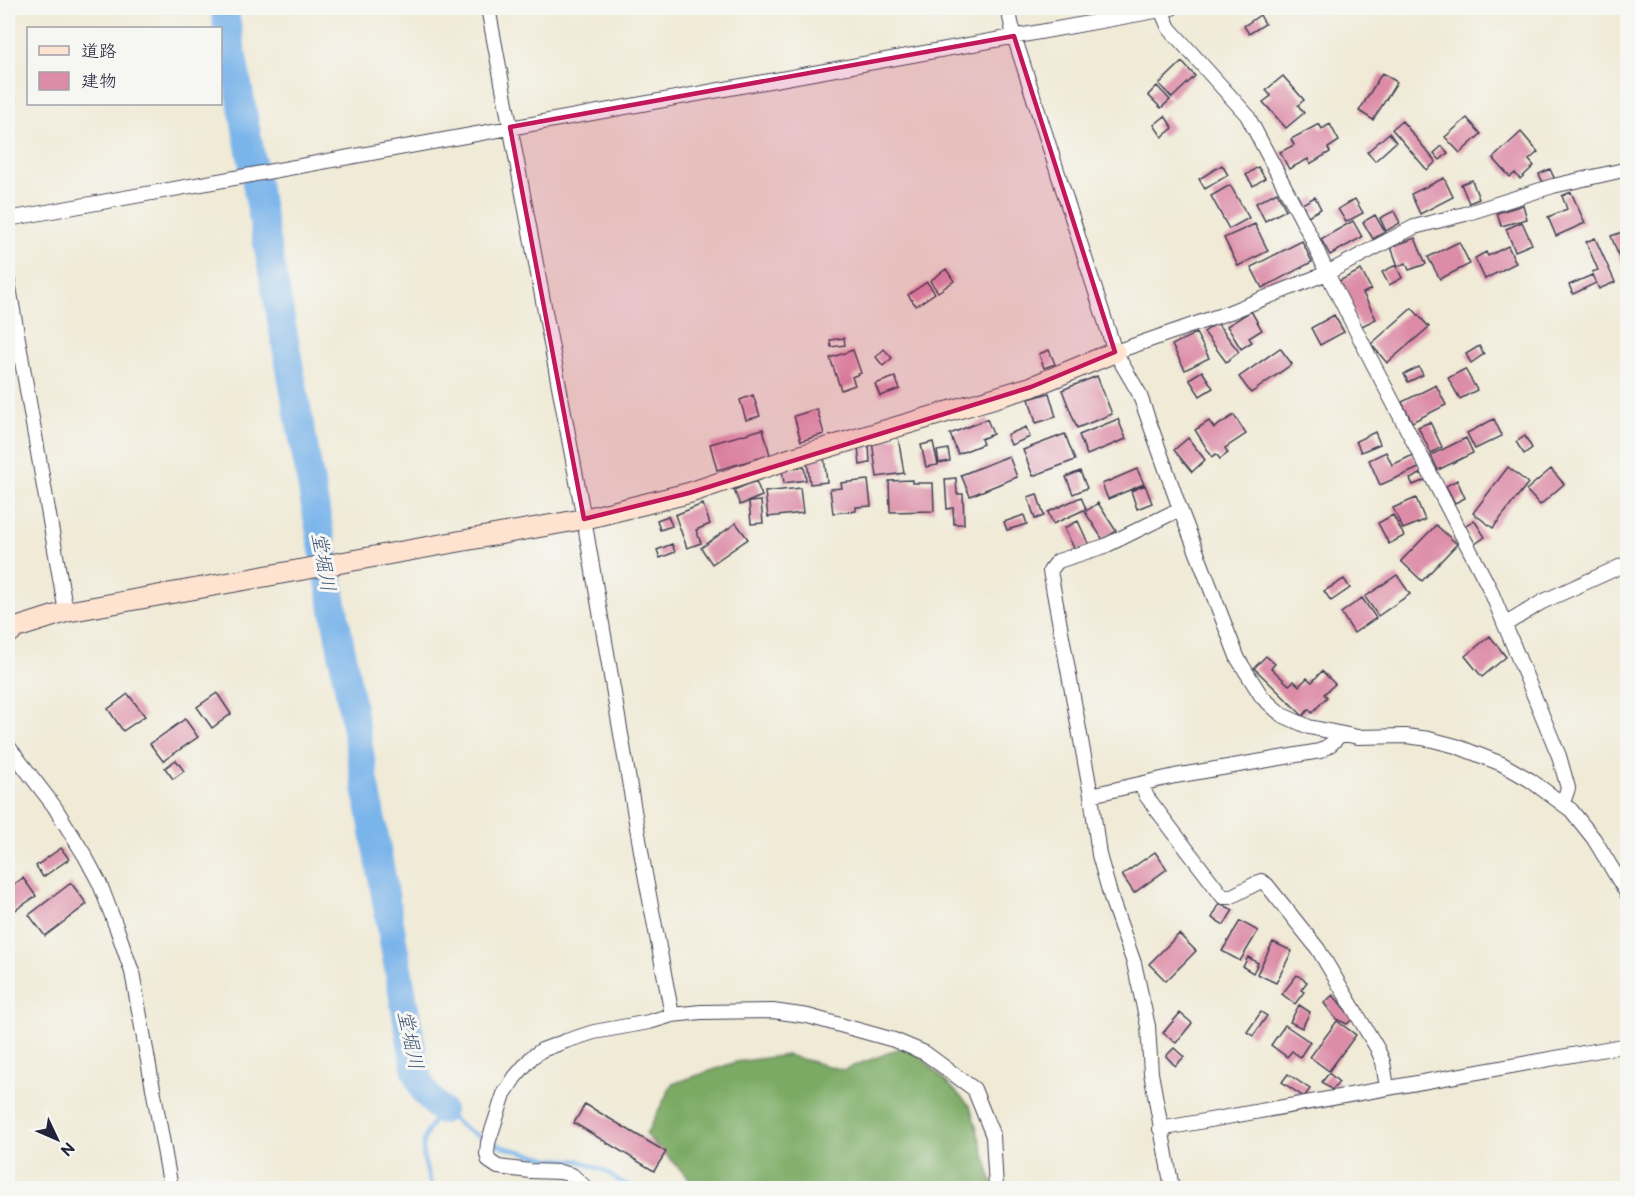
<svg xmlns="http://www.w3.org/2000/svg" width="1635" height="1196" font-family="'Balsamiq Sans','Klee One',sans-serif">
  <rect width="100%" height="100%" fill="#f6f6f2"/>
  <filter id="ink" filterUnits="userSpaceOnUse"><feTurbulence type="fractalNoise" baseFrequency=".0167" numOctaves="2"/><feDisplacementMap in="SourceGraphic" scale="12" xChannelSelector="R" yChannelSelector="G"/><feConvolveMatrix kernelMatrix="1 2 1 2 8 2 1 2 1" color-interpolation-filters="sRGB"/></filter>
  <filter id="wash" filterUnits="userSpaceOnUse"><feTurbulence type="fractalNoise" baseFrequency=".008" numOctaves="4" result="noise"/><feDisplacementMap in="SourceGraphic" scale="24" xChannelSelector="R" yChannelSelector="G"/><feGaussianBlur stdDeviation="1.35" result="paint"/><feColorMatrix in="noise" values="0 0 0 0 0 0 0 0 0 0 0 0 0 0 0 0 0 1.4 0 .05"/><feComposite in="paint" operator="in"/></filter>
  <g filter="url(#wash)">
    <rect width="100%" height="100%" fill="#f0ead6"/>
    <path fill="#7aaa63" stroke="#4e664f" stroke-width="1.5" d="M909,1045L970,1106L994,1188H699L646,1135L672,1084L736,1062L787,1055L843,1070Z"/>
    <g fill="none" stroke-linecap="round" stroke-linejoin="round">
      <path stroke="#79b4ea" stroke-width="4.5" d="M432,1188C420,1149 417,1144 441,1110L467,1130L503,1147L551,1159L580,1161L605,1171L619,1181L635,1188"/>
      <path stroke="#79b4ea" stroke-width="28" d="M224,8L358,741L416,1071L425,1093L441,1110"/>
    </g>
    <g id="blocks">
      <path fill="#dd8ca7" d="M1260,15L1265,24L1249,34L1244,26Z
        M1182,62L1195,76L1172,98L1159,84Z
        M1382,73L1397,82L1373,120L1359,111Z
        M1283,76L1304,100L1298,105L1304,113L1286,128L1263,102L1271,96L1266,90Z
        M1157,86L1170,100L1161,108L1148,95Z
        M1165,116L1173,128L1162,137L1154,125Z
        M1467,118L1481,134L1460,153L1445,137Z
        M1402,121L1436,162L1427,170L1392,129Z
        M1319,124L1322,129L1330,124L1339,141L1328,148L1330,152L1310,164L1308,159L1289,169L1280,152L1294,145L1291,139Z
        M1521,132L1538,152L1529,160L1534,166L1520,179L1515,173L1510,177L1493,158Z
        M1389,133L1396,142L1375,161L1367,152Z
        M1442,146L1448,153L1440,160L1434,153Z
        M1222,165L1228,175L1205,189L1199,179Z
        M1258,167L1265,178L1253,186L1246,175Z
        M1550,169L1555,180L1544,185L1539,174Z
        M1444,178L1453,197L1420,214L1411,194Z
        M1472,180L1479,199L1469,203L1461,184Z
        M1230,185L1249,218L1229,229L1211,196Z
        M1277,192L1286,210L1265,221L1256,203Z
        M1571,192L1585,223L1556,236L1548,217L1567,209L1562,196Z
        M1315,197L1321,209L1308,216L1302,204Z
        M1355,199L1363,213L1346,222L1338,209Z
        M1523,205L1527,219L1501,226L1497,213Z
        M1394,211L1400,223L1386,231L1380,218Z
        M1375,215L1385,232L1373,239L1363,222Z
        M1353,221L1362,237L1330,255L1321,239Z
        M1522,222L1532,244L1515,251L1506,229Z
        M1255,224L1268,251L1238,266L1224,238Z
        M1628,230V259L1621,262L1611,236Z
        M1415,238L1426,264L1409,270L1406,263L1398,266L1391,247Z
        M1595,238L1615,282L1599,289L1592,272L1598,270L1586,242Z
        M1302,241L1312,262L1262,288L1251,267Z
        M1459,242L1470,264L1440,279L1428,257Z
        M1508,246L1516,263L1485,279L1475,258L1486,252L1488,256Z
        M1396,265L1402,278L1389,285L1382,272Z
        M946,269L954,281L938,292L930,281Z
        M1361,270L1371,289L1363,293L1376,319L1360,327L1337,282Z
        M1592,275L1596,283L1573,294L1569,285Z
        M927,282L935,293L916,306L908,295Z
        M1412,308L1429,327L1387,363L1371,344Z
        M1251,311L1262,330L1249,338L1252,342L1241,349L1227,326Z
        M1334,315L1344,332L1320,345L1311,328Z
        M1217,323L1239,352L1226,362L1204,332Z
        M1196,333L1209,358L1185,370L1172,345Z
        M844,338L845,345L831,347L830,340Z
        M1479,346L1484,354L1471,363L1466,354Z
        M1280,348L1292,364L1251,393L1239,377Z
        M884,349L892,358L883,366L876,357Z
        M853,350L861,373L852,377L855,385L841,390L830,358Z
        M1049,350L1055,364L1044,368L1039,354Z
        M1419,367L1423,375L1408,382L1404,374Z
        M1465,369L1477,390L1460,399L1448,378Z
        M1202,371L1213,388L1200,396L1189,379Z
        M1097,376L1112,414L1077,428L1062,390Z
        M895,377L900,389L880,396L875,384Z
        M1436,385L1446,405L1412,422L1402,402Z
        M1049,393L1056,417L1036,423L1029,399Z
        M753,395L760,416L746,420L740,400Z
        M817,409L824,434L801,441L794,416Z
        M1234,415L1246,434L1225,448L1228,453L1220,459L1216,454L1212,457L1195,430L1209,421L1214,428Z
        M987,419L993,434L981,439L983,444L958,454L950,434Z
        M1118,419L1126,439L1087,455L1079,435Z
        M1494,419L1502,436L1475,449L1467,433Z
        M1430,422L1442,447L1431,453L1418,427Z
        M1026,427L1030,437L1011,445L1007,435Z
        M763,429L770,455L717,470L710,444Z
        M1375,432L1380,444L1361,452L1356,441Z
        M1065,434L1075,460L1033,476L1023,450Z
        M1525,436L1532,448L1524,454L1516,442Z
        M898,437L904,473L877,477L872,441Z
        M1188,438L1205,460L1192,472L1174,450Z
        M1466,438L1473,453L1438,470L1431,455Z
        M933,442L938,465L926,467L921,445Z
        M869,446L870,463L860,465L858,447Z
        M948,449L950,461L939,463L937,451Z
        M1386,452L1392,465L1413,455L1419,468L1380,485L1369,460Z
        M1009,456L1017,477L970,496L961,475Z
        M824,457L827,482L810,484L807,459Z
        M804,467L806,480L784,483L782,470Z
        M1508,467L1528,483L1493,528L1473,513Z
        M1137,469L1144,484L1108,499L1102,484Z
        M1551,469L1564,484L1540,505L1526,490Z
        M1080,471L1087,488L1073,494L1066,477Z
        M1422,473L1425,480L1413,485L1410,479Z
        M956,478L957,494H963L964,524H954L953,508L947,509L945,479Z
        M868,480L871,506L856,507V511L833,513L830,489L842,488L841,483Z
        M912,480V483H933L934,511L890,512L889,481Z
        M1457,480L1465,498L1455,503L1446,486Z
        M756,481L762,496L740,505L734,490Z
        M1145,485L1152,503L1137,509L1131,491Z
        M800,488L803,513L768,517L765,492Z
        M1037,494L1044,516L1035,519L1028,497Z
        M1081,497L1086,509L1053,524L1048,512Z
        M1416,498L1425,520L1403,529L1393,508Z
        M761,501L763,523L751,524L749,502Z
        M1098,503L1116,531L1103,540L1085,512Z
        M703,504L710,524L696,530L701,543L687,548L675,515Z
        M1024,515L1027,524L1007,530L1004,522Z
        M1393,515L1404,536L1389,544L1378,523Z
        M668,516L672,526L660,530L657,520Z
        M1474,520L1485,537L1475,544L1465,526Z
        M1078,521L1089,545L1076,552L1064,528Z
        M736,523L748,539L712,564L701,548Z
        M1436,525L1457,544L1422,581L1401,561Z
        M672,544L675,552L660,558L657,550Z
        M1397,575L1410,594L1378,616L1365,597Z
        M1344,579L1350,588L1331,601L1324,591Z
        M1362,598L1376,618L1354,633L1341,613Z
        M1490,636L1506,657L1482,677L1465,656Z
        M1266,656L1275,664L1271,668L1289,685L1294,681L1299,686L1307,678L1312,682L1322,671L1335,684L1324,694L1327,697L1312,713L1309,709L1303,716L1254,668Z
        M217,693L231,714L212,728L197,707Z
        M128,694L145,716L123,731L108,709Z
        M185,719L198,737L163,761L150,744Z
        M176,760L184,771L173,779L165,768Z
        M61,848L69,859L43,877L36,866Z
        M1155,852L1167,869L1134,893L1122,875Z
        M23,878L36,896L11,913L8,908V889Z
        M71,883L87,904L45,936L29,915Z
        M1220,903L1233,910L1224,925L1212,918Z
        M1240,921L1258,931L1240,961L1222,951Z
        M1179,934L1196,951L1166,981L1149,964Z
        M1273,942L1292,951L1276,983L1257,974Z
        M1248,957L1258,963L1253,973L1243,967Z
        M1297,975L1307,982L1301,990L1304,992L1295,1004L1282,994Z
        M1333,995L1353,1019L1347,1024L1336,1019L1324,1003Z
        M1299,1005L1310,1012L1302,1028L1290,1022Z
        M1261,1012L1267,1016L1253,1036L1247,1032Z
        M1180,1013L1192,1023L1176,1043L1163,1033Z
        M1337,1021L1356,1035L1329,1071L1310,1057Z
        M1285,1025L1310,1042L1300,1057L1292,1051L1287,1057L1271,1045Z
        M1174,1048L1184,1057L1175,1066L1166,1056Z
        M1329,1073L1339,1082L1332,1090L1322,1082Z
        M1288,1074L1310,1089L1304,1097L1282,1082Z
        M585,1104L666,1152L654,1171L574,1123Z"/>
    </g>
  </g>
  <g filter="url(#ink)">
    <use href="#blocks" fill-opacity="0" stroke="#414052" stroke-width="1.5"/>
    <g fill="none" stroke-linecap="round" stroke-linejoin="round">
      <g stroke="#414052" stroke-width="16">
        <path id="street" d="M488,8L584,519L645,874L672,1015
          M1008,8L1014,36L1115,352L1139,393L1180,509L1238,659L1262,697L1282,715L1309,727L1358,737L1406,736L1429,739L1456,746L1502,764L1530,780L1571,810L1594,839L1628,895
          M1161,10L1169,28L1247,115L1311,237L1327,273L1368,354L1490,589L1559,756L1568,788L1563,803
          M8,219L1172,8
          M8,282L66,612
          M1115,352L1230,312L1327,273L1414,227L1465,214L1553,186L1628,169
          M1506,624L1542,602L1628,563
          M8,746L54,806L85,856L100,884L117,929L132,972L171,1188
          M1141,784L1147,797L1223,897H1230L1261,881L1267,885L1318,949L1377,1048L1383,1062L1387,1088
          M1091,795L1175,776L1320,751L1331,744L1340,735
          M1160,1129L1628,1045
          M586,1188L572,1175L560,1172L530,1171L498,1167L489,1161L487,1154L488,1143L504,1094L515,1077L532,1057L542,1050L566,1041L594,1032L649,1022L672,1015L701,1012L773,1011L808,1016L894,1040L925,1053L974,1089L993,1136L996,1188
          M1172,1188L1151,1073L1148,1026L1134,963L1112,901L1099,855L1091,795L1050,571L1058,561L1105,546L1180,509"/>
      </g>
      <g stroke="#414052" stroke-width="22">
        <path id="secondary" d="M8,634L16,628L66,612L584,519L689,493L792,458L1031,387L1115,352"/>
      </g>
      <use href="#street" stroke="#fff" stroke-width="14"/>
      <use href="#secondary" stroke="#fee3d1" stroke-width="20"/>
    </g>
  </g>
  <path fill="#c2185b" fill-opacity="0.2" stroke="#c2185b" stroke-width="4.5" stroke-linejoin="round" d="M1014,36L1115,352L1031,387L689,493L584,519L510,127Z"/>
  <g text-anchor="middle" stroke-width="6" stroke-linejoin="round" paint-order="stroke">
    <g font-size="20" font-style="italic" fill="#405578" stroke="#f6f6f2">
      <text transform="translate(324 562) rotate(80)" y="7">堂堀川</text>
      <text transform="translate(411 1040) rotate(78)" y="7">堂堀川</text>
    </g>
  </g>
  <rect width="1635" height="1196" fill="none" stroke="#f6f6f2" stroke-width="30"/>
  <rect x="27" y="27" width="195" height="78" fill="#f6f6f2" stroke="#a1a1a9" stroke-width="1.5"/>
  <rect x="39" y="46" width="30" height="9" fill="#fee3d1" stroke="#a1a1a9" stroke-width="1.5"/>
  <text x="81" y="57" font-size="18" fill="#22223b">道路</text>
  <rect x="39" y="72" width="30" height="18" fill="#dd8ca7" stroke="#a1a1a9" stroke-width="1.5"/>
  <text x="81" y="87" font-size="18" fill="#22223b">建物</text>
  <g transform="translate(57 1139) rotate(134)" stroke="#f6f6f2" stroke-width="4.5" paint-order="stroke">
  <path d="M0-4.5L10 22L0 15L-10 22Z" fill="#22223b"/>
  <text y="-9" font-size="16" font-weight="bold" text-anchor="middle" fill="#22223b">N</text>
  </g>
</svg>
